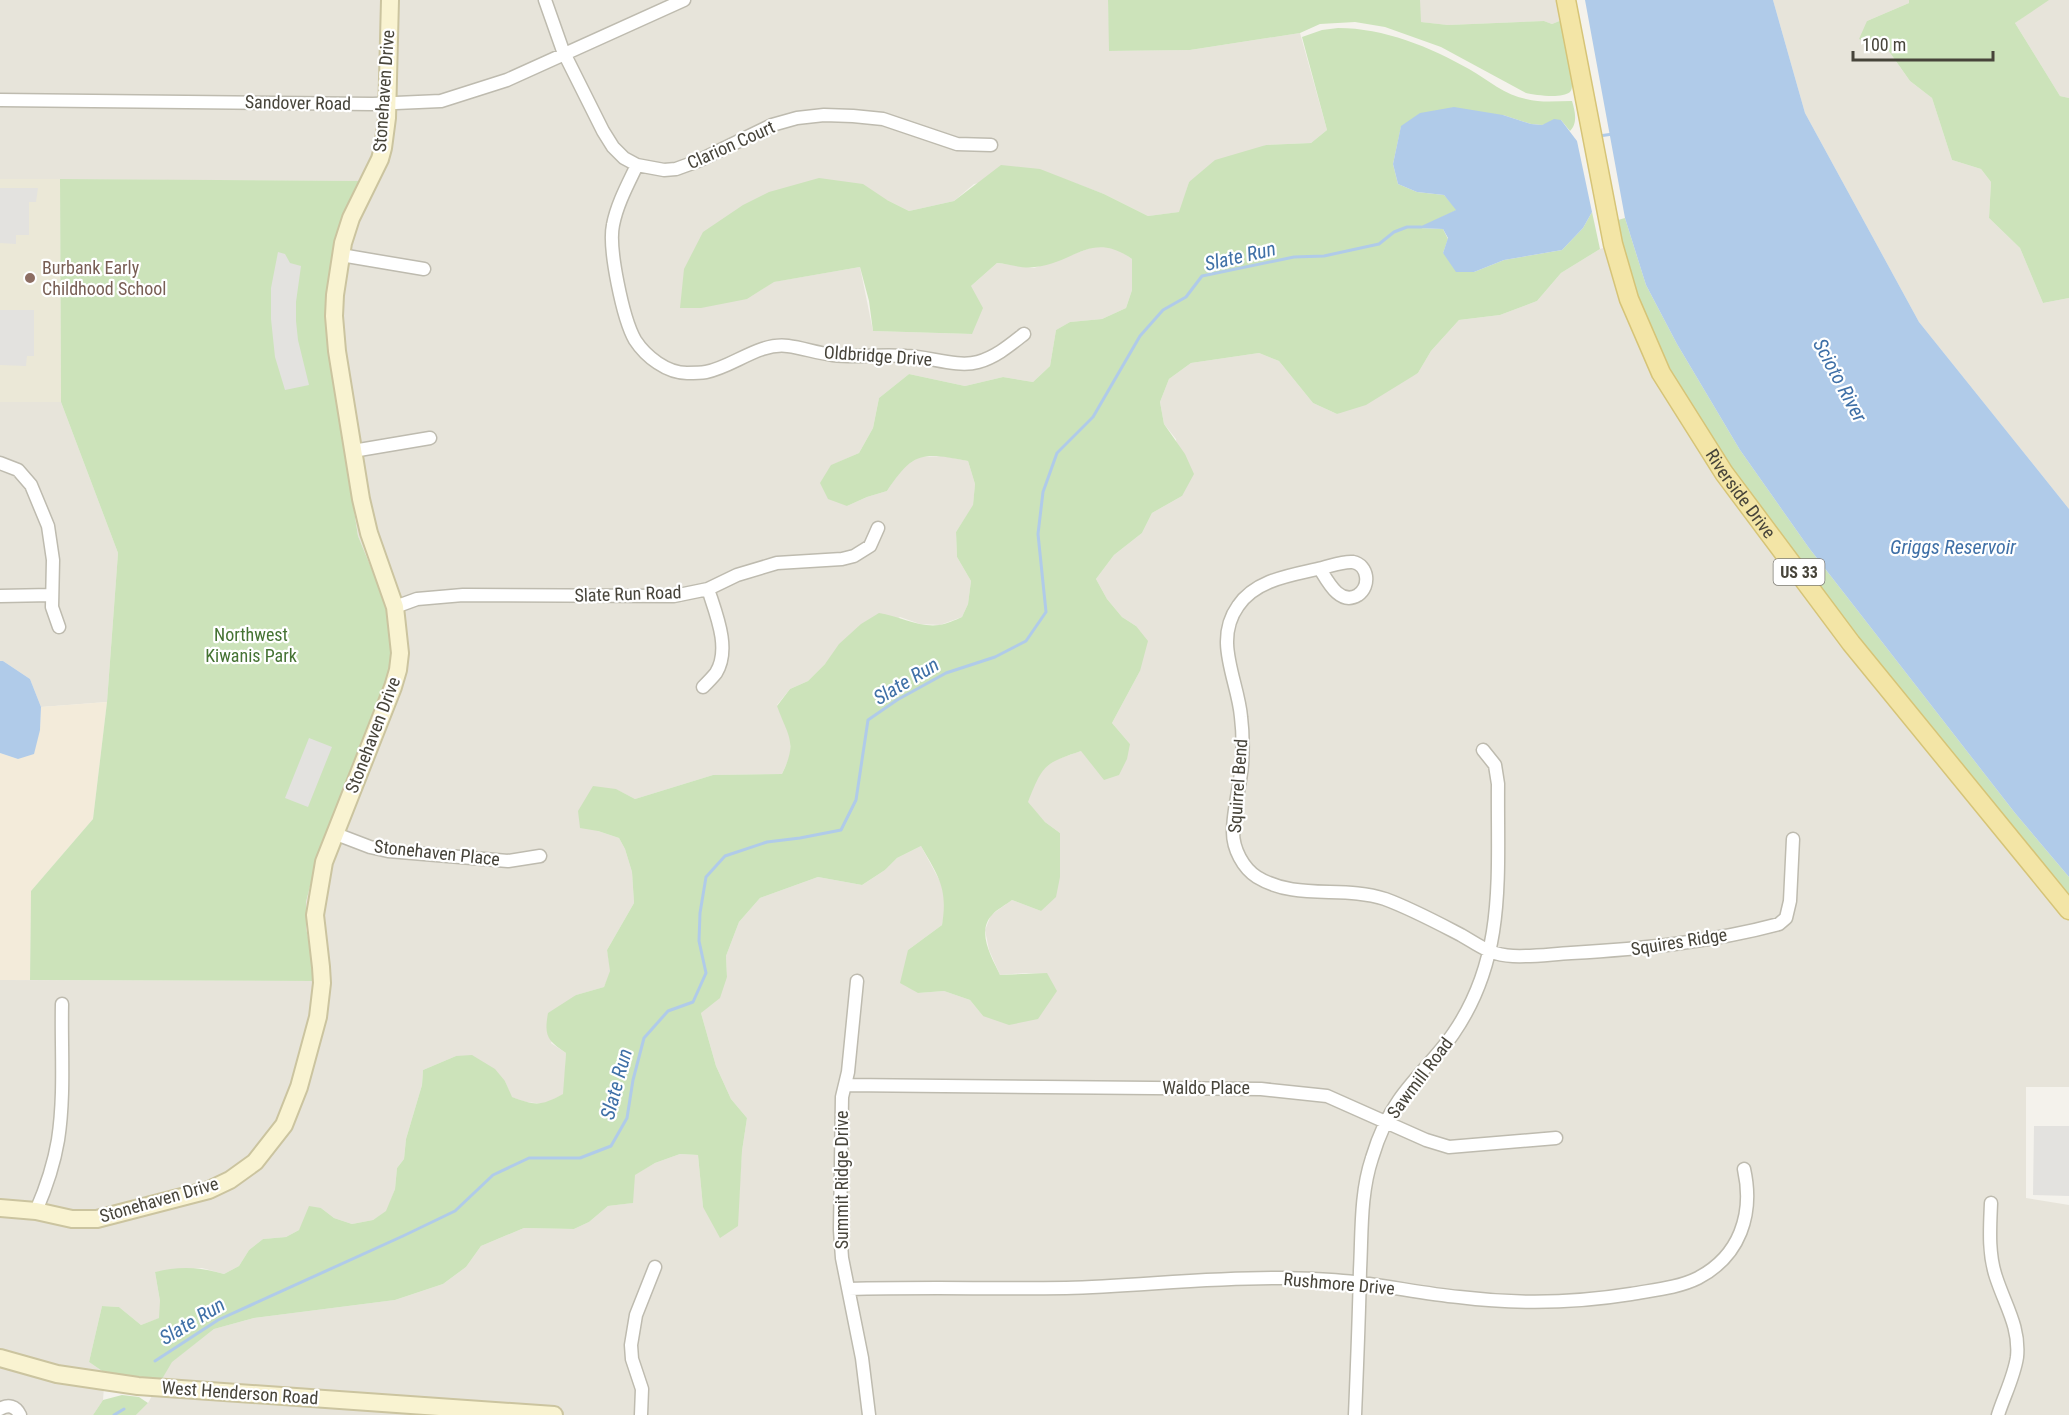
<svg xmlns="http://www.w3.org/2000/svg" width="2069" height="1415" font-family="'Roboto Condensed',sans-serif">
  <rect width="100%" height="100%" fill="#f4f2ec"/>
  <path fill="#e7e4da" d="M0,0H1108L1110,51L1190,50L1300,33L1327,130L1311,143L1266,145L1189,182L1180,212L1148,216L1104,194L1040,170L974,184L954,201L909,211L887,200L747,299L773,282L860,267L873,331L971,334V286L997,263L1034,268L1099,245L1119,250L1132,259V290L1126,308L1102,319L1070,322L1056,330L1050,366L1033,382L1003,377L965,386L909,374L879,398L873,428L859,453L832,465L847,506L867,497L887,491L901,469L919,457L943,456L968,461L975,484L973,506L956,532L957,557L971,581L968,604L962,617L940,625L920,624L900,617L825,664L808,681L790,689L777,705L790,736V756L782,774L713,775L635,799L615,789L598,831L619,838L625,849L632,872L634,903L607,950L611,971L604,987L576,995L551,1043L566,1053L564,1094L544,1104L526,1102L511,1097L505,1081L456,1056L423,1070L422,1085L406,1139L404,1159L397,1168L395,1189L387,1211L373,1220L352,1224L334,1218L321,1208L299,1230L286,1237L263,1239L249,1250L239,1266L224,1274L202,1268L155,1272L160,1301V1318L141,1325L119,1307L102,1306L89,1362L105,1373L103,1400L93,1415H0V980L313,981L312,956L306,928V902L314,871L382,693L384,599L358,536L327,336V306L330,274L337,240L346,210L361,181L0,179Z
    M1420,0H1575L1578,14L1552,24L1544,21L1448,25L1420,22Z
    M1773,0H1909V3L1867,21L1910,81L1932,98L1952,160L1981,169L1991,182L1989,218L2020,248L2043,303L2069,298V509L1919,322L1805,113Z
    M2047,0H2069V98L2060,96L2015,23Z
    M1621,243L1712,441L1829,602L2069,899V1087H2026V1198L2069,1205V1415H136L148,1403L171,1362L214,1329L254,1318L395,1300L443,1284L466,1267L481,1246L524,1228L574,1229L589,1222L608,1206L632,1203L634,1175L655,1163L680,1154L698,1155L703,1207L737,1226L742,1151L747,1118L731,1099L716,1066L701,1013L727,977L726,956L739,922L760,898L818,877L862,885L885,870L897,858L921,846L943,887L946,905L942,925L908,950L918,993L944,991L970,1000L983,1016L1047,974L1026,973L1000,975L989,950L985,930L991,915L1012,900L1041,911L1060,833L1045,822L1027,802L1040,772L1055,760L1081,751L1130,744L1112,723L1140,671L1136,626L1122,617L1107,599L1096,579L1114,555L1142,533L1152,513L1182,496L1176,439L1164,424L1160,402L1169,379L1191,363L1259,353L1279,361L1313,403L1337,414L1418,373L1431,351L1459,320L1500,315L1537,301L1561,273L1600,249Z
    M0,402H61L118,553L107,702L41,707L30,679L3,661H0Z"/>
  <path fill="#f3ebda" d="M107,702L93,819L31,891L30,980H0V753L18,759L40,730L41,707Z"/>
  <path fill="#ebe8d7" d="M0,179H60L61,402H0Z"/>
  <path fill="#cce3ba" d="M1108,0H1420L1421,22L1448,25L1544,21L1552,24L1562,20L1572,83C1572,87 1572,90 1570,92C1562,99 1535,95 1526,93L1441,47L1385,27L1355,22L1320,24L1300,33L1190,50L1109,51Z
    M1909,0H2049L2015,23L2060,96L2069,98V298L2043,303L2020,248L1989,218L1991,182L1981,169L1952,160L1932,98L1910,81L1888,50L1859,39L1867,21L1909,3Z
    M1338,28C1384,28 1430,47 1469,69C1488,80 1505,95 1526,99C1541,103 1557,101 1572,101C1575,111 1578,123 1570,131L1561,120L1542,125L1531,124L1503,115L1401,127L1393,164L1398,184L1417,192L1444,195L1457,210L1419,228L1443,229L1448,239L1443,253L1474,272L1504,260L1562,250L1583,228L1592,212L1600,249L1561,273L1537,301L1500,315L1459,320L1431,351L1418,373L1366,405L1337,414L1313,403L1279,361L1259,353L1191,363L1169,379L1160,402L1164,424L1185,454L1194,474L1182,496L1152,513L1142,533L1114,555L1096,579L1107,599L1122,617L1136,626L1148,641L1140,671L1112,723L1130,744L1127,759L1119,775L1104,780L1081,751C1043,764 1043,765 1028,802L1045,822L1060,833V877L1056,897L1041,911L1012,900C1006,905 997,909 992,915C976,932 992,958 1000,975L1047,973L1057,991L1038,1019L1009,1025L983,1016L970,1000L944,991L918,993L900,983L908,950L942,925C948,889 939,877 921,846L897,858L885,870L862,885L818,877L760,898L739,922L726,956L727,977L720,998L701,1013L716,1066L731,1099L747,1118L742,1151L738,1226L720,1238L703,1207L698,1155L680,1154L655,1163L635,1175L633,1203L608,1206L589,1222L574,1229L524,1228L481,1246L466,1267L443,1284L395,1300L254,1318L214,1329L172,1362L162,1379L105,1373L89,1362L102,1306L119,1307L141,1325L159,1318L160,1301L155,1272C179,1266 200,1267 224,1274L239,1266L249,1250L263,1239L286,1237L299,1230L309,1206L321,1208L334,1218L352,1224L373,1220L386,1211L395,1189L397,1168L404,1159L406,1139L422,1085L423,1070L456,1056L472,1055L495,1069L505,1081L512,1097C536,1106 541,1106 563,1094L566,1053C547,1040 544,1036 548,1013L576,995L604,987L610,971L607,950L634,903L632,872L625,849L619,838L598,831L580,828L578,811L593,786L616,789L635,799L713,775L782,774C798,741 788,737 777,706L790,689L808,681L825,664L839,644L861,624L879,613C898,616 921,628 939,625C947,624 955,620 962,617L968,604L971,581L957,557L956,532L973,505L975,484L968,461C923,452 913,451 887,491L867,497L847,506L828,499L820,483L831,465L859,453L873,428L879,398L909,374L965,386L1003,377L1033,382L1050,366L1056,330L1070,322L1102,319L1126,308L1132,290V259C1091,230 1075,263 1035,267C1023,269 1009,264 997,263L971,286L983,308L972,334L873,331L869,301L860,267L774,282L747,299L701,308H680L684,269L703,232L743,205L769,192L819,178L863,184L887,200L909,211L954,201L1001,165L1040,169L1104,194L1148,216L1179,212L1189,182L1215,160L1266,145L1311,143L1327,130L1302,37L1322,30Z
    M60,179L361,181C356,191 350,200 346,210C330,250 326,294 327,336L358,536L384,599L391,621L392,658L382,693L314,871L306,902V928L312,956L313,981L30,980L31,891L93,819L107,702L118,553L61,402Z
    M1625,218L1646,285L1677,344L1740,450L1809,548L2015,813L2069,877V899L1829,602L1712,440L1681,390L1659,346L1632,282L1621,243L1618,220Z
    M122,1395L139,1397L148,1403L136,1415H93L103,1400Z"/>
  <path fill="#e3e2df" d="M0,188H38L36,202H29V235H16V244L0,243Z
    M278,252L285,254L290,263L301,266L296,302V321L298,340L309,385L285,390L275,357L271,319V288Z
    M0,310H34V356H27L26,366L0,365Z
    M309,738L332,747L308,807L285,798Z
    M2034,1126H2069V1196L2033,1195Z"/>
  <path fill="#b0cbe9" d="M1585,0H1773L1805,113L1919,322L2069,509V877L2015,813L1809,548L1740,450L1677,344L1646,285L1625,218Z
    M1454,107L1503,115L1531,124L1542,125L1554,119L1561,120L1577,141L1592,212L1583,228L1562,250L1504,260L1474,272H1456L1443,253L1448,238L1443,229L1417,228L1456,210L1444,195L1417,192L1398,184L1393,164L1401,126L1420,113Z
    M0,661H3L30,679L41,707L40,730L34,754L18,759L0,753Z"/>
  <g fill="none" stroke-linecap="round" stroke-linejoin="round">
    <path stroke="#b0cbe9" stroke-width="3" d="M1599,136L1613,134
      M155,1361L218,1320L403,1236L455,1211L493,1175L529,1158H580L611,1146L627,1118L633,1080L644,1038L668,1011L693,1002L706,973L699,941L700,913L706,877L725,856L767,842L800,838L841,830L856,800L868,720L897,700L946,673L995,657L1026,641L1046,612L1038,534L1043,492L1057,453L1093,417L1140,336L1163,310L1186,297L1202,276L1294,257L1324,256L1379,244L1394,232L1407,227H1421
      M114,1415L124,1409"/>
    <g stroke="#bebbaf" stroke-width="15">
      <path id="street" d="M545,0L563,51L603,131L613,147L624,158L637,165L664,170L676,169L698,161L772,125L797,118L824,115L853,116L883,119L957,144L991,145
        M0,100L373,104L441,101L507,80L684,0
        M637,165C628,184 617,204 613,225C608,248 623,319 635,340C646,357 667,373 687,373C693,373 700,373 706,372C733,367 759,342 788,346C803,348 817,353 833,355C856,358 881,354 906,356C927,356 957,368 978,362C996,357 1010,345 1024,334
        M341,255L424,269
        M353,451L430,438
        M0,463L18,470L31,485L48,526L53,560L52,607L59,627
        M1320,569C1328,582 1340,606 1358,595C1371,586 1368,565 1353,562C1343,561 1331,566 1322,568C1293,575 1256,579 1238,606C1213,641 1238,680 1241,717C1243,733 1243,749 1242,765C1240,787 1233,810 1233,832C1233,849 1243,868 1257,877C1296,901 1343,885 1385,899C1412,909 1436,922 1461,935C1480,946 1490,955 1513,956C1532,957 1552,954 1571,953C1641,949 1712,942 1779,924L1786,918L1790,901L1793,839
        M0,596L52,595
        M395,607L417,599L463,595L674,596L708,589L737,575L777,563L842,559L854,556L870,546L878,528
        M703,687C707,683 712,678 716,673C731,649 716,614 708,589
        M336,834L370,847L388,851L508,861L540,856
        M857,981L848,1072L842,1097L840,1230L842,1258L862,1358L869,1415
        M845,1085L1261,1089L1327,1096L1426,1140L1449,1147L1556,1138
        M1991,1203C1990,1228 1988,1253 1996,1277C2005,1305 2020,1327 2017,1357C2014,1377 2004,1396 1998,1415
        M36,1211C46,1188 54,1164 58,1140C65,1095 61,1048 62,1004
        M849,1289C921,1287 993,1289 1066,1288C1138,1286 1210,1277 1283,1278C1309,1279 1335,1279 1361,1283C1394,1287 1426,1294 1459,1297C1515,1304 1575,1303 1631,1294C1653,1290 1678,1288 1698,1278C1740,1256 1754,1214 1744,1169
        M0,1409C8,1404 16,1406 20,1415
        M641,1415L642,1389L632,1359L631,1345L636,1315L655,1267
        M1355,1415C1357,1367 1359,1318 1360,1270C1362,1233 1360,1194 1372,1158C1378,1138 1387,1117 1399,1100C1415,1077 1437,1057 1453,1034C1507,956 1497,874 1498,784L1495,765L1483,750"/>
    </g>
    <g stroke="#cbc49f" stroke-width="20">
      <path id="secondary" d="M0,1208L36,1211L72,1219H97L209,1190L230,1180L255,1162L284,1125L299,1087L318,1017L322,983L321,967L315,915L324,862L393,687L398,670L400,653L395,607L369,533L361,499L337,351L334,316L335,295L343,243L351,218L380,159L383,148L387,118L390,0
        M0,1358L57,1374L138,1386L554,1415"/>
    </g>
    <g stroke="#d6c477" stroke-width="21">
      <g id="primary">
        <path id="s1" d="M1566,0L1613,244L1629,299L1661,373L1724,473L1851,643L2069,910"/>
      </g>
    </g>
    <use href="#street" stroke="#fff" stroke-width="12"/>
    <use href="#secondary" stroke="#f9f3d1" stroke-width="16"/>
    <use href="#primary" stroke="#f3e5a6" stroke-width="18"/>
  </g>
  <circle fill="#8d6e63" stroke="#fff" stroke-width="2" cx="30" cy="278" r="6"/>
  <g text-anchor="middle" stroke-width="4.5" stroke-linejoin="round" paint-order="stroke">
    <rect fill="#fff" stroke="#7e7c75" stroke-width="1.5" x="1773.5" y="559" width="51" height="26" rx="4.5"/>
    <g font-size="16" font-weight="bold" fill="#47443a">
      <text x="1799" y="578">US 33</text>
    </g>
    <g font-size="18" fill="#47443a" stroke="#fff">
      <text transform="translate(384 91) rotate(-86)" y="6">Stonehaven Drive</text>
      <text transform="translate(298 103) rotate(1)" y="6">Sandover Road</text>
      <text transform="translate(731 145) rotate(-24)" y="6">Clarion Court</text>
      <text transform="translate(878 356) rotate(4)" y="6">Oldbridge Drive</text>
      <text dy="6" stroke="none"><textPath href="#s1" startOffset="531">Riverside Drive</textPath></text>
      <text transform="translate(628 594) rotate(-2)" y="6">Slate Run Road</text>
      <text transform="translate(373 735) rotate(-69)" y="6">Stonehaven Drive</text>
      <text transform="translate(1238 786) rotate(-86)" y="6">Squirrel Bend</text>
      <text transform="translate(437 853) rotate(6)" y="6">Stonehaven Place</text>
      <text transform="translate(1679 942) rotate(-9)" y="6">Squires Ridge</text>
      <text transform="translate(1420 1078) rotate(-53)" y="6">Sawmill Road</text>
      <text x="1206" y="1094">Waldo Place</text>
      <text transform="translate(842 1180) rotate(-90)" y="6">Summit Ridge Drive</text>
      <text transform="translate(159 1200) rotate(-16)" y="6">Stonehaven Drive</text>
      <text transform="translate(1339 1284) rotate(5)" y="6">Rushmore Drive</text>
      <text transform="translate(240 1393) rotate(4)" y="6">West Henderson Road</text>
    </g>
    <g font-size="18" fill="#785e54" stroke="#fff" text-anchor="start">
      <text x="42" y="274">Burbank Early<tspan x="42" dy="21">Childhood School</tspan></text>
    </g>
    <g font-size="18" fill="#457333" stroke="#fff">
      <text x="251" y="641">Northwest<tspan x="251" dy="21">Kiwanis Park</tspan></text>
    </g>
    <g font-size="20" font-style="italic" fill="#3f70a7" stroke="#fff">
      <text transform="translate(1240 256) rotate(-13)" y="7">Slate Run</text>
      <text transform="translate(1840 380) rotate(62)" y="7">Scioto River</text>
      <text x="1953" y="554">Griggs Reservoir</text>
      <text transform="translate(906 681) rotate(-31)" y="7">Slate Run</text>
      <text transform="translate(616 1084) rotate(-75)" y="7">Slate Run</text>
      <text transform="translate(192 1321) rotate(-31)" y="7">Slate Run</text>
    </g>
  </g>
  <path d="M1853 51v9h140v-9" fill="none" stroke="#47443a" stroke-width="3"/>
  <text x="1862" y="51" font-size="18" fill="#47443a" stroke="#ffffff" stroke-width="4.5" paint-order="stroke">100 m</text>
</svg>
